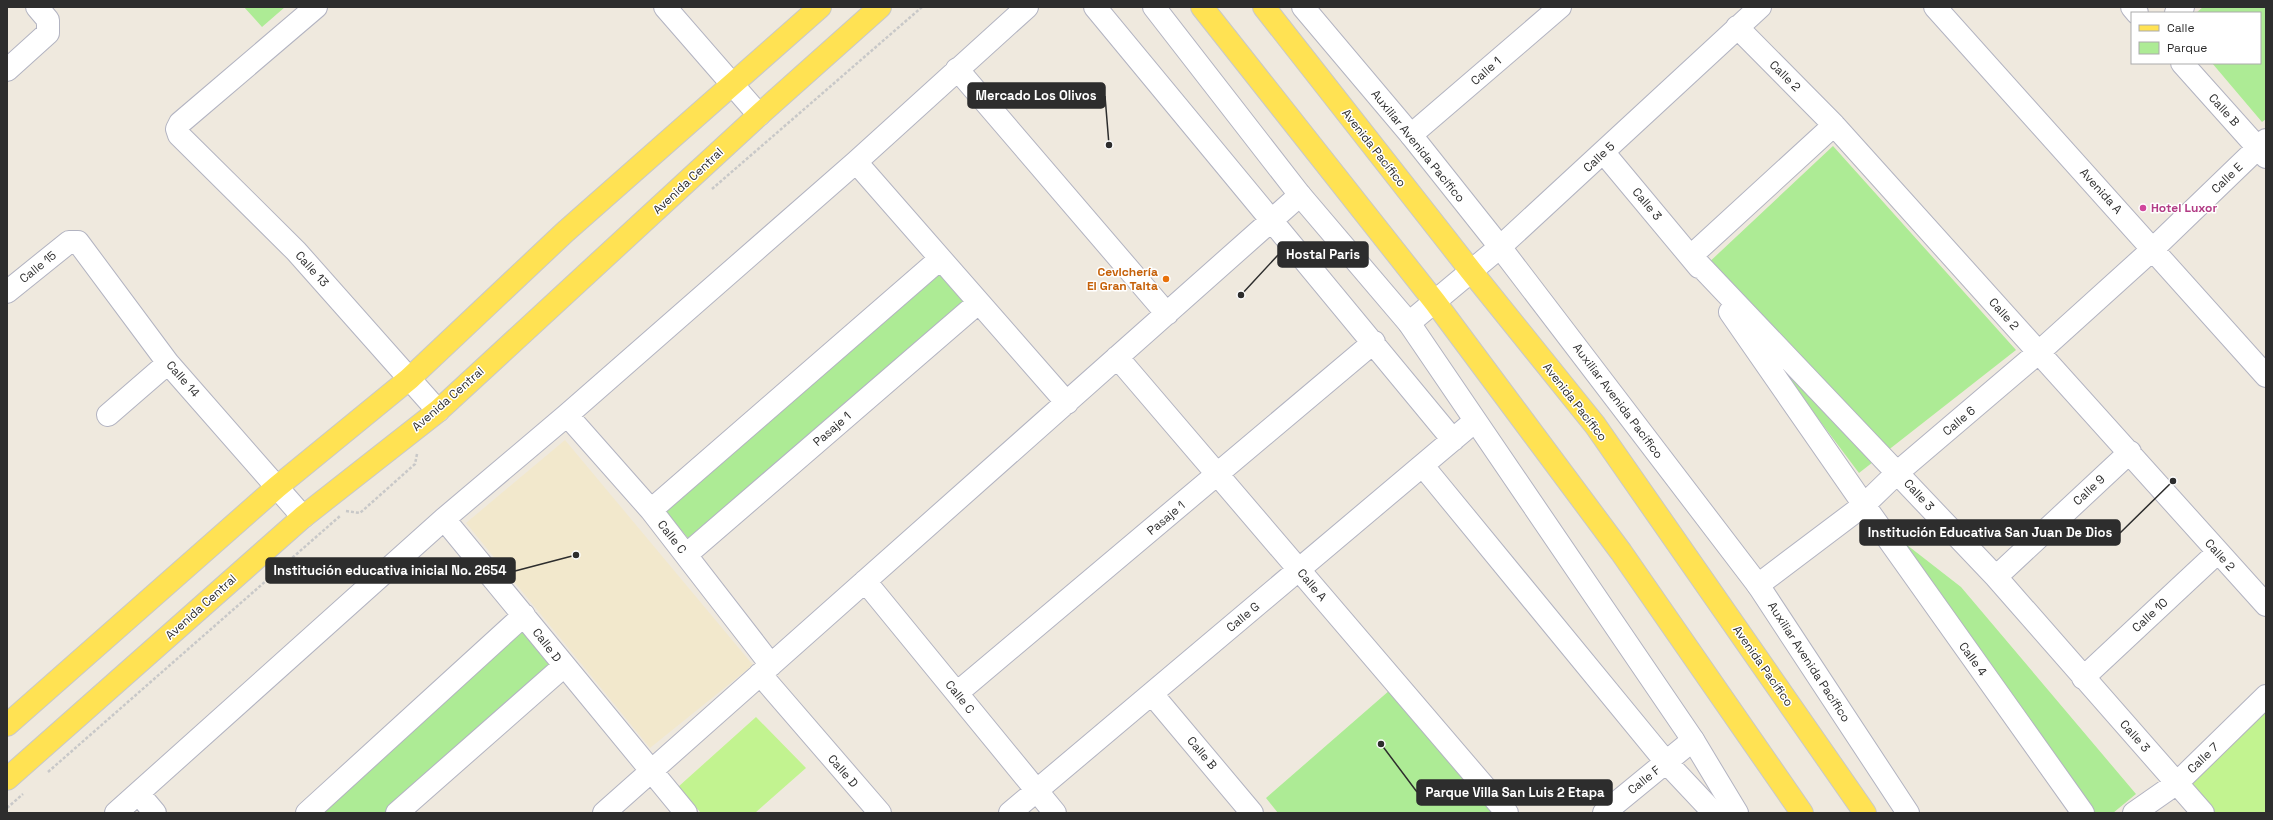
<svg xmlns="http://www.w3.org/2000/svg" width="2273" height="820" font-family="'Space Grotesk',sans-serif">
  <rect width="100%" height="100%" fill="#efe9de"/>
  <path fill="#f2e8cc" d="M565,440L753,665L650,748L466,523Z"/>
  <path fill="#adeb95" d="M244,7H285L262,27Z
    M2203,7H2266V119L2262,122L2212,63H2260V13H2196Z
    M1833,146L2016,350L1859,473L1704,267Z
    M938,268L968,303L688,538L665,511Z
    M1898,538L1961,587L2136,794L2113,813H2095Z
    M523,624L555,666L387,813H319Z
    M1390,690L1493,813H1278L1266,798Z"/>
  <path fill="#c2f390" d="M2266,712V813H2206L2182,784Z
    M756,717L806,768L755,813H701L678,787Z"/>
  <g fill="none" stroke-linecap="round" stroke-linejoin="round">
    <g stroke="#b2b3c1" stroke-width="24">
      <path id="street" d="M316,7L180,123L177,129L179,135L296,251L438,411
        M665,7L759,115
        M1095,7L1453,440
        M1935,7L2266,376
        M2132,7L2137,13
        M2176,13L2183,7
        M1737,27L1834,125L2266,605
        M2182,63L2266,157
        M957,69L1167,314
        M7,70L48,33V20L37,7
        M1834,125L1691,256L1996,577L2203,813
        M1411,135L1560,7
        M1604,153L1699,267
        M856,162L1067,403
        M7,292L69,242H78L168,363L303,517
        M1730,312L1864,505L2083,813
        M1409,323L1500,247L1760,7
        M1117,357L1507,813
        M108,415L168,363
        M567,415L651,510L771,665
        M1423,466L1666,762L1714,813
        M651,510L940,259
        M444,519L686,813
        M686,555L978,303
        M1996,577L2130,452
        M865,581L1055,813
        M1758,585L1864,505L1898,472L2039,352L2153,249L2266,140
        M760,674L880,813
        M2083,678L2218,552
        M957,693L1374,342
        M1152,694L1252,813
        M139,794L155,813
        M116,813L444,519L567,415L856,162L1027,7
        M307,813L524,615
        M397,813L564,666
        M604,813L1300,195
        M1010,813L1475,421
        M1604,813L1693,740
        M2134,813L2177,783L2266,696"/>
    </g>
    <g stroke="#b2b3c1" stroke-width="24">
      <path id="secondary" d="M1154,7L1300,195L1409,323L1693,740L1737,813
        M1303,7L1411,135L1500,247L1758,585L1908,813"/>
    </g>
    <g stroke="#c8c8c8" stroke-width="24">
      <path id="primary" d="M1202,7L1435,302L1621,552L1802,813
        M1264,7L1471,271L1595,425L1865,813
        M7,725L277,487L409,379L565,232L820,7
        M7,779L303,517L438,411L759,115L880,7"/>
    </g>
    <path stroke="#c8c8c8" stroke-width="2.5" stroke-dasharray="3 2" stroke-linecap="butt" d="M712,189L922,7
      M346,511L360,513L415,464L417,454
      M48,772L340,516
      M7,808L23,794"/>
    <use href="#street" stroke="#fff" stroke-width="22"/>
    <use href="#secondary" stroke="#fff" stroke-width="22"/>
    <use href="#primary" stroke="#ffe253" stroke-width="22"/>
  </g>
  <circle fill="#d1479c" stroke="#fff" stroke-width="1.5" cx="2143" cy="208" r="4"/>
  <circle fill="#e8710a" stroke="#fff" stroke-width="1.5" cx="1166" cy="279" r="4"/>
  <g text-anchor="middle" stroke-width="3" stroke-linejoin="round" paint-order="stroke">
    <g font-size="12" fill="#2d2d2d" stroke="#fff">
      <text transform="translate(1486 71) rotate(-41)" y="4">Calle 1</text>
      <text transform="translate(1785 76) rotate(45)" y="4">Calle 2</text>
      <text transform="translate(2224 110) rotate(48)" y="4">Calle B</text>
      <text transform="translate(1418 146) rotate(51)" y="4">Auxiliar Avenida Pacífico</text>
      <text transform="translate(1374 148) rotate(52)" y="4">Avenida Pacífico</text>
      <text transform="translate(1599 157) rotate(-43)" y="4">Calle 5</text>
      <text transform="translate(2227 178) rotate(-44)" y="4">Calle E</text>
      <text transform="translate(688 181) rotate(-43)" y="4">Avenida Central</text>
      <text transform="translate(2101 191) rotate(48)" y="4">Avenida A</text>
      <text transform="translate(1647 204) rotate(50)" y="4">Calle 3</text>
      <text transform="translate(38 267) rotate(-39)" y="4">Calle 15</text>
      <text transform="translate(312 269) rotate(48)" y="4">Calle 13</text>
      <text transform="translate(2004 314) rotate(48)" y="4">Calle 2</text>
      <text transform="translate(183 379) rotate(49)" y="4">Calle 14</text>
      <text transform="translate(448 399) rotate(-41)" y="4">Avenida Central</text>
      <text transform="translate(1618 401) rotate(53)" y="4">Auxiliar Avenida Pacífico</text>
      <text transform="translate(1575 402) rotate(52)" y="4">Avenida Pacífico</text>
      <text transform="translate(1959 421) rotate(-40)" y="4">Calle 6</text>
      <text transform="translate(832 429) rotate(-41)" y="4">Pasaje 1</text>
      <text transform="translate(2089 490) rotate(-43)" y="4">Calle 9</text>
      <text transform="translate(1919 495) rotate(47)" y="4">Calle 3</text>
      <text transform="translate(1166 518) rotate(-40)" y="4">Pasaje 1</text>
      <text transform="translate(672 537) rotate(52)" y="4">Calle C</text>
      <text transform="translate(2220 555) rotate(48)" y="4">Calle 2</text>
      <text transform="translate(1312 585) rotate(50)" y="4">Calle A</text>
      <text transform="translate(201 607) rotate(-42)" y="4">Avenida Central</text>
      <text transform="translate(2150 615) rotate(-43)" y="4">Calle 10</text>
      <text transform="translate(1243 617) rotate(-40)" y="4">Calle G</text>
      <text transform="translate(547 645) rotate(52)" y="4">Calle D</text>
      <text transform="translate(1973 659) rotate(54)" y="4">Calle 4</text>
      <text transform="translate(1809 662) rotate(57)" y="4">Auxiliar Avenida Pacífico</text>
      <text transform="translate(1763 666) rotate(55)" y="4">Avenida Pacífico</text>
      <text transform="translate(960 697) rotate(51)" y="4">Calle C</text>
      <text transform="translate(2135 736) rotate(48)" y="4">Calle 3</text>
      <text transform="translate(1202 753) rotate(50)" y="4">Calle B</text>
      <text transform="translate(2203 758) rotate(-44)" y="4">Calle 7</text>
      <text transform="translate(843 771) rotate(49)" y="4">Calle D</text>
      <text transform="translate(1644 780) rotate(-39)" y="4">Calle F</text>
    </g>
    <g font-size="12" font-weight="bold" fill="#b23c85" stroke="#fff" text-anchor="start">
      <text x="2151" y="212">Hotel Luxor</text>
    </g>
    <g font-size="12" font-weight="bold" fill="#c56008" stroke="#fff" text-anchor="end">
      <text x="1158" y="276">Cevichería<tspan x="1158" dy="14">El Gran Taita</tspan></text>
    </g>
  </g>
  <path fill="none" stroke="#2d2d2d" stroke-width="1.5" d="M1109 145L1105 96M1241 295L1278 255M2173 481L2120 533M576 555L515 571M1381 744L1417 792"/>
  <g fill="#2d2d2d" stroke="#fff" stroke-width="1.5">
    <circle cx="1109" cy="145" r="4"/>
    <circle cx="1241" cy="295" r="4"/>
    <circle cx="2173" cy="481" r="4"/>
    <circle cx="576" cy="555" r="4"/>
    <circle cx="1381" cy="744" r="4"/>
  </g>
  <g fill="#2d2d2d" stroke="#2d2d2d" stroke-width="1.5">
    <rect x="968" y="83" width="137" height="25" rx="4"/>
    <rect x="1278" y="242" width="90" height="25" rx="4"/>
    <rect x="1860" y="520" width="260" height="25" rx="4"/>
    <rect x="266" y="558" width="249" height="25" rx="4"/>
    <rect x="1417" y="780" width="195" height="25" rx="4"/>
  </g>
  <g font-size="13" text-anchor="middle" font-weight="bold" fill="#fff">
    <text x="1036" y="100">Mercado Los Olivos</text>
    <text x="1323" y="259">Hostal Paris</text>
    <text x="1990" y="537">Institución Educativa San Juan De Dios</text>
    <text x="390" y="575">Institución educativa inicial No. 2654</text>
    <text x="1515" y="797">Parque Villa San Luis 2 Etapa</text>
  </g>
  <rect width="2273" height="820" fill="none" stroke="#2d2d2d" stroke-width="16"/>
  <rect x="2131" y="12" width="130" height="52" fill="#ffffff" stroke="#ababab"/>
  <rect x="2139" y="25" width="20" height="6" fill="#ffe253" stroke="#ababab"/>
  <text x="2167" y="32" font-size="12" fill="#2d2d2d">Calle</text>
  <rect x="2139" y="42" width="20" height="12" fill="#adeb95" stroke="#ababab"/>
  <text x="2167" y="52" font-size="12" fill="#2d2d2d">Parque</text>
</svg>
